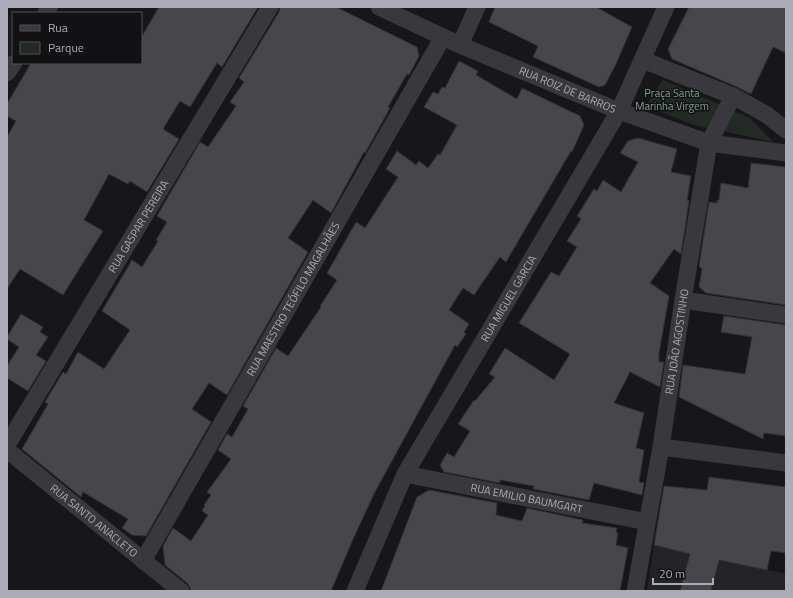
<svg xmlns="http://www.w3.org/2000/svg" width="793" height="598" font-family="'Titillium Web',sans-serif">
  <rect width="100%" height="100%" fill="#171719"/>
  <path fill="#242325" d="M654,545L786,574V591H647Z"/>
  <path fill="#232a26" d="M663,80L750,118L773,142L694,125L646,106Z"/>
  <path fill="#47474b" stroke="#323134" d="M159,7H258L222,67L217,63L190,107L180,101L163,129L179,139L147,192L130,181L128,184L109,174L84,220L103,231L63,295L20,269L7,289V137L16,121L7,116V104L31,63H141V38Z
    M280,7H336L417,47L419,56L409,75L407,74L388,107L390,108L365,153L364,152L331,213L313,200L288,238L308,252L227,395L209,383L192,409L211,422L146,536L132,535L122,528L128,519L83,492L81,497L22,449L48,404L45,402L63,372L66,374L78,352L104,369L130,330L102,311L132,260L142,267L158,241L156,240L167,222L157,216L165,202L200,142L208,147L236,106L230,102L244,82L239,78L279,12Z
    M495,7H596L632,27L616,64L605,85L599,87L533,57L538,46L489,22Z
    M689,7H786V53L773,47L751,94L737,87L672,59L668,49Z
    M459,61L478,71L476,75L517,99L522,88L580,116L584,125L572,152L571,151L506,262L500,257L474,295L463,288L449,310L469,324L464,332L466,334L457,347L455,345L375,492L354,537L331,591H191L190,587L187,583L165,565L163,546L173,528L191,541L208,515L202,511L205,506L204,505L211,495L207,492L231,459L218,450L227,434L232,437L248,409L243,406L276,348L288,356L321,307L320,306L337,280L327,273L356,222L365,228L398,177L386,169L397,151L416,165L419,161L428,168L438,154L440,155L457,125L424,107L433,92L438,94L442,87L445,88Z
    M638,138L677,149L671,172L691,176L687,200L689,201L681,254L674,249L650,283L669,296L659,353V362H664L660,387L630,372L614,403L644,413L636,448L644,450L639,482L644,483L642,495L594,483L589,500L533,489L534,486L500,480V483L444,472L440,465L447,453L454,457L470,431L458,424L474,400L475,401L495,377L489,374L505,348L554,380L570,354L519,323L551,272L559,276L577,247L567,241L581,219L577,216L594,189L597,191L603,180L621,192L638,162L620,153L628,141Z
    M751,163L786,167V305L706,293L699,287L702,269L699,266L709,202L717,203V200H719L721,183L748,188Z
    M21,314L43,327L40,332L48,337L36,355L46,361L28,391L7,378V366L19,347L7,339V337Z
    M724,316L786,325V436L764,433L763,439L679,397L683,365L745,374L752,337L721,332Z
    M709,477L786,487V553L771,551L767,570L719,560L711,591H680L690,554L654,545L664,486L707,490Z
    M429,490L497,503L496,515L522,521L527,508L583,520L582,523L617,528L616,532L618,533L616,545L628,548L620,591H381L417,497Z"/>
  <g fill="none" stroke-linecap="round" stroke-linejoin="round">
    <g stroke="#39383d" stroke-width="17">
      <path id="s1" d="M379,7L460,45L619,111L709,143L786,153"/>
      <path d="M46,13L49,7"/>
      <path d="M460,45L477,7"/>
      <path d="M643,60L733,96L767,115L786,130"/>
      <path d="M7,73L14,63"/>
      <path d="M683,300L786,315"/>
      <path id="s2" d="M7,445L270,7"/>
      <path d="M661,447L786,463"/>
      <path id="s3" d="M7,450L181,591"/>
      <path id="s4" d="M405,474L647,522"/>
      <path id="s5" d="M143,561L443,37"/>
      <path id="s6" d="M355,591L405,474L619,111L666,7"/>
      <path id="s7" d="M635,591L661,447L683,300L709,143L733,96"/>
    </g>
  </g>
  <g text-anchor="middle" stroke-width="3" stroke-linejoin="round" paint-order="stroke">
    <g font-size="11" fill="#abacb7" stroke="#121214">
      <text dy="4" stroke="none"><textPath href="#s1" startOffset="206">RUA ROIZ DE BARROS</textPath></text>
      <text dy="4" stroke="none"><textPath href="#s2" startOffset="255">RUA GASPAR PEREIRA</textPath></text>
      <text dy="4" stroke="none"><textPath href="#s6" startOffset="331">RUA MIGUEL GARCIA</textPath></text>
      <text dy="4" stroke="none"><textPath href="#s5" startOffset="302">RUA MAESTRO TEÓFILO MAGALHÃES</textPath></text>
      <text dy="4" stroke="none"><textPath href="#s7" startOffset="253">RUA JOÃO AGOSTINHO</textPath></text>
      <text dy="4" stroke="none"><textPath href="#s4" startOffset="124">RUA EMILIO BAUMGART</textPath></text>
      <text dy="4" stroke="none"><textPath href="#s3" startOffset="112">RUA SANTO ANACLETO</textPath></text>
    </g>
    <g font-size="11" fill="#84a08c" stroke="#121214">
      <text x="672" y="97">Praça Santa<tspan x="672" dy="13">Marinha Virgem</tspan></text>
    </g>
  </g>
  <rect width="793" height="598" fill="none" stroke="#abacb7" stroke-width="16"/>
  <rect x="12" y="12" width="130" height="52" fill="#121214" stroke="#4f5055"/>
  <rect x="20" y="25" width="20" height="6" fill="#39383d" stroke="#4f5055"/>
  <text x="48" y="32" font-size="12" fill="#abacb7">Rua</text>
  <rect x="20" y="42" width="20" height="12" fill="#232a26" stroke="#4f5055"/>
  <text x="48" y="52" font-size="12" fill="#abacb7">Parque</text>
  <path d="M653 578v6h60v-6" fill="none" stroke="#abacb7" stroke-width="2"/>
  <text x="659" y="578" font-size="12" fill="#abacb7" stroke="#121214" stroke-width="3" paint-order="stroke">20 m</text>
</svg>
